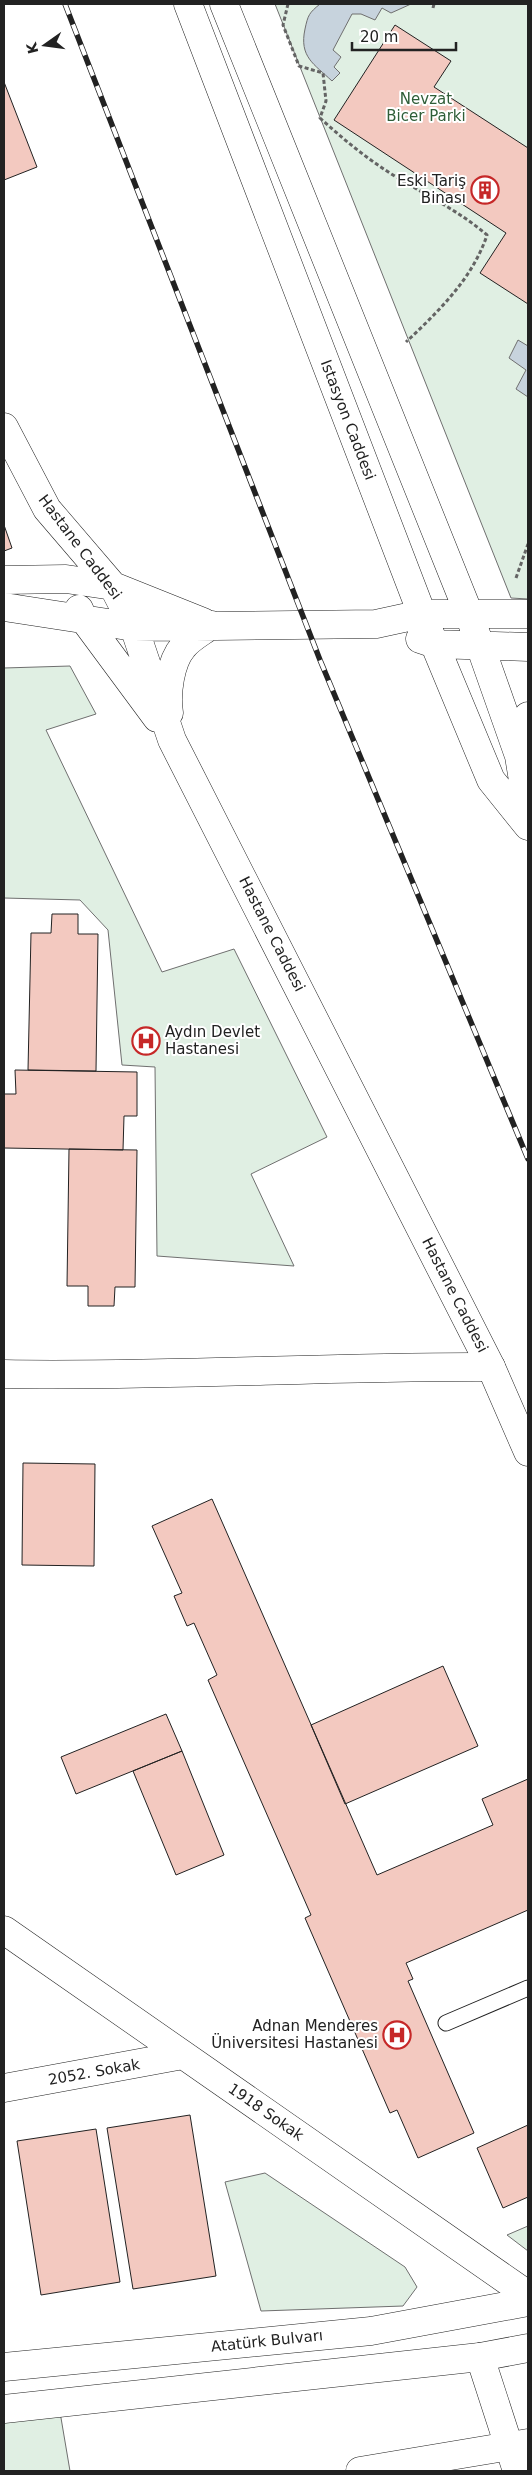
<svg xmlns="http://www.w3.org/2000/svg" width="532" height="2475" font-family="'DejaVu Sans',sans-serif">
  <rect width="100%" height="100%" fill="#fff"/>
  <path fill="#e0efe3" stroke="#6f6f6f" d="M275,4H528V599L511,598Z
    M70,666L96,714L46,730L162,972L234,949L327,1137L251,1174L294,1266L157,1256L155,1067L122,1065L108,930L80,900L4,898V668Z
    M265,2173L405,2267L417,2287L403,2306L261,2311L225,2182Z
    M528,2226V2251L507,2235Z
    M60,2412L70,2471H4V2419Z"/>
  <path fill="#c7d3dd" stroke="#6f6f6f" d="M320,4H411L391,13L382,8L375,20L361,14H352L333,50L341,57L334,67L340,73L332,81C314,64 299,57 305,29C308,15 309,13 320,4Z
    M518,340L528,346V397L516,389L526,370L509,358Z"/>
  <path fill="#f3c9c0" stroke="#222" d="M395,25L451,61L434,87L528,148V304L480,273L506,233L334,120Z
    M4,82L37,167L4,180Z
    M4,525L12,548L4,551Z
    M52,914H78V934H98L96,1071L28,1070L31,933H51Z
    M15,1070L137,1072V1116H124L123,1150L4,1148V1094H16Z
    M69,1149L137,1150L135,1287H115L114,1306H88V1286H67Z
    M23,1463L95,1464L94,1566L22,1565Z
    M212,1499L377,1875L493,1825L482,1799L528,1779V1910L406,1963L413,1979L408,1981L474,2133L418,2158L397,2110L390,2113L305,1918L311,1915L208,1680L217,1675L194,1623L187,1626L174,1596L182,1593L152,1526Z
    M443,1666L478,1746L345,1804L311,1725Z
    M166,1714L182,1751L76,1794L61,1757Z
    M182,1751L224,1855L176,1875L133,1771Z
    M190,2115L216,2276L133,2289L107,2128Z
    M528,2125V2197L503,2208L477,2148Z
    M96,2129L120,2282L41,2295L17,2141Z"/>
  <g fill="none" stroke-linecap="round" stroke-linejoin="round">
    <g stroke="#222" stroke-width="17">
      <path id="lane" d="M446,2023L528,1988"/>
    </g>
    <g stroke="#222" stroke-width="29">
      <path id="street" d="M4,1374C166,1377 328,1366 491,1367
        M4,1930L528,2295
        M4,2088L183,2055
        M480,2357L517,2471"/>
    </g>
    <g stroke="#222" stroke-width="29">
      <path id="secondary" d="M188,4L422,614L491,780L528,826
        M224,4L469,614L519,756L528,811
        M4,427L47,509L113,586L134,627L172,740L491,1367L528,1452
        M4,580L66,579L113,586L203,622
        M4,607L134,627L376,624L422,614H528
        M79,609L83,618L157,718
        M420,639L435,644L528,647
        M169,713C166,694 170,662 183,647C190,638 202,632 211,625
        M519,756L528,716
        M360,2471L528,2443"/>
    </g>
    <g stroke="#222" stroke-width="29">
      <path id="primary" d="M4,2367L371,2331L528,2302
        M4,2409L480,2357L528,2348"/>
    </g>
    <path stroke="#646464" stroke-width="3" stroke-dasharray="4 2.5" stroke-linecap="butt" d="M288,4L283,25L299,66L323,73L326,101L320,118C343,139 366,158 393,175C425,195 458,210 487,235C473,278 438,312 406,342
      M433,8L434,4
      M516,578L528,544"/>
    <use href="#lane" stroke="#fff" stroke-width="15"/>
    <use href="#street" stroke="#fff" stroke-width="28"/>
    <use href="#secondary" stroke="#fff" stroke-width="28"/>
    <use href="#primary" stroke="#fff" stroke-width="28"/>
    <g stroke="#222" stroke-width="5.5">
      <path id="rail" d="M65,4L320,660L528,1159"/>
    </g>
    <use href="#rail" stroke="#fff" stroke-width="4" stroke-dasharray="11" stroke-linecap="butt"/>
  </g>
  <defs>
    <g id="building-ring" transform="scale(1.4375)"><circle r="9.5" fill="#fff" stroke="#c62828" stroke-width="1.5"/><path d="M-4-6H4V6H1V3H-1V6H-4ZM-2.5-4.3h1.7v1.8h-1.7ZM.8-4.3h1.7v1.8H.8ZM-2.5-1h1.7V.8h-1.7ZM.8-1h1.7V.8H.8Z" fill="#c62828"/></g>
    <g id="hospital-ring" transform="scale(1.4375)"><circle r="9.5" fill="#fff" stroke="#c62828" stroke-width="1.5"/><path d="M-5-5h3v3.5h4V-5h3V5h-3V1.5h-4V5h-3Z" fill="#c62828"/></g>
  </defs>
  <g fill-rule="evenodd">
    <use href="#building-ring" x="485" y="190"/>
    <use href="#hospital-ring" x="146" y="1041"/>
    <use href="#hospital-ring" x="397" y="2035"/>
  </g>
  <g text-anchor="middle" stroke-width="4" stroke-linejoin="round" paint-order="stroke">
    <g font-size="15" fill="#2f5e38" stroke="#fff">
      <text x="426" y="104">Nevzat<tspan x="426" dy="17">Bicer Parki</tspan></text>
    </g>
    <g font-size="15" fill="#222" stroke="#fff" text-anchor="end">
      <text x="466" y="186">Eski Tariş<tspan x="466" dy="17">Binası</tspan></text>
      <text x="165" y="1037" text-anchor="start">Aydın Devlet<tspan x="165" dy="17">Hastanesi</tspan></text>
      <text x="378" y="2031">Adnan Menderes<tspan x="378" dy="17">Üniversitesi Hastanesi</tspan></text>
    </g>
    <g font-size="15" fill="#222" stroke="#fff">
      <text transform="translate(348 420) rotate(69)" y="5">Istasyon Caddesi</text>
      <text transform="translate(80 547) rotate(53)" y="5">Hastane Caddesi</text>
      <text transform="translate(272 934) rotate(63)" y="5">Hastane Caddesi</text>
      <text transform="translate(455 1295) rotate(63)" y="5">Hastane Caddesi</text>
      <text transform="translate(94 2072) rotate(-10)" y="5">2052. Sokak</text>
      <text transform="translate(266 2112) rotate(35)" y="5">1918 Sokak</text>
      <text transform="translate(267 2341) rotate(-6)" y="5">Atatürk Bulvarı</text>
    </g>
  </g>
  <rect width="532" height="2475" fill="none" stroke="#222222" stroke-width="10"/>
  <g transform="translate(45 45) rotate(256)" stroke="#ffffff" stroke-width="4" paint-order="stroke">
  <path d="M0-4L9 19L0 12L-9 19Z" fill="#222222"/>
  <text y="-8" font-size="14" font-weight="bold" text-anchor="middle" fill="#222222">K</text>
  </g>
  <path d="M352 42v8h104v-8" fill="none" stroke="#222222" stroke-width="2.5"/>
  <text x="360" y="42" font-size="15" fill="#222222" stroke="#ffffff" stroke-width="4" paint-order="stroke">20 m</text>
</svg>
